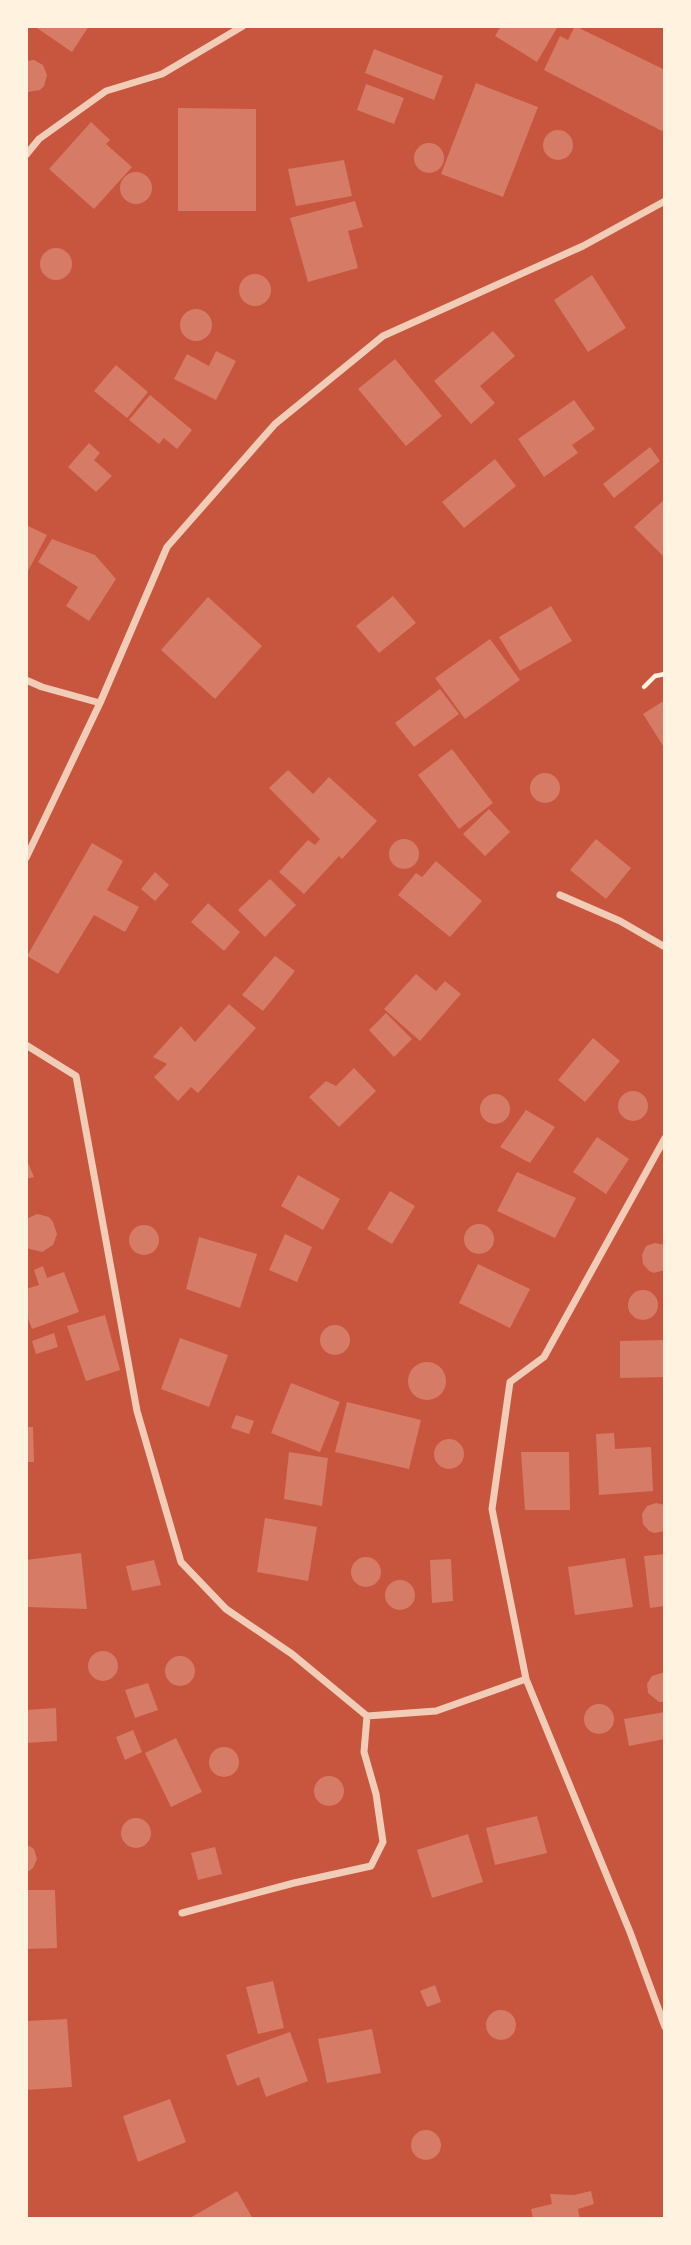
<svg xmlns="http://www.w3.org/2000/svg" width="691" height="2245" font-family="'Source Serif 4',serif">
  <rect width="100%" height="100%" fill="#c8553d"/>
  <path fill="#d67c66" d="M34,26H89L72,52Z
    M501,26H558L537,62L495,36Z
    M575,26L665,70V126L662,131L544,70L560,36L568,40Z
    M374,49L443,76L434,100L365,73Z
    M34,60L43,65L47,75L44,86L40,90L28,92L26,91V61Z
    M476,83L538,107L503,197L441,174Z
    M366,84L404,98L394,124L357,110Z
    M178,108L256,109V211H178Z
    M91,122L110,140L106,144L132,167L94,209L49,169Z
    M543 145a15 15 0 1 1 30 0a15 15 0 1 1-30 0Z
    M414 158a15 15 0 1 1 30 0a15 15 0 1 1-30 0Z
    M344,160L352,196L296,206L288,169Z
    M120 188a16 16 0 1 1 32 0a16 16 0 1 1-32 0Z
    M355,201L363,227L348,231L358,268L308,282L290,218Z
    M40 264a16 16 0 1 1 32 0a16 16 0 1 1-32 0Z
    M239 290a16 16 0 1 1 32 0a16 16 0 1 1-32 0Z
    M592,275L626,328L588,352L554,300Z
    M180 325a16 16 0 1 1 32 0a16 16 0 1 1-32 0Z
    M493,331L515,356L480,386L495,403L471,424L434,381Z
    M216,351L236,361L216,400L174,379L187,354L209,366Z
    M395,359L442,416L406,446L358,389Z
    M116,365L148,392L127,418L94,391Z
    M150,395L192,430L177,449L164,438L159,444L129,420Z
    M574,400L595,429L572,445L578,453L544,477L518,439Z
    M89,443L100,453L94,460L112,476L96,492L68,467Z
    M650,447L660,461L614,498L603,484Z
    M495,459L516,486L464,528L442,502Z
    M665,499V558L634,527Z
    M26,525L47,535L26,575Z
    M52,539L95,555L116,579L89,621L66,606L78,587L38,562Z
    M393,596L416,623L379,653L356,626Z
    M208,597L262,646L215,699L161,650Z
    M551,606L572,641L520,671L499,637Z
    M490,639L520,680L465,719L435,678Z
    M440,689L459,714L414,747L395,723Z
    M665,700V749L643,714Z
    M452,749L493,803L459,829L418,775Z
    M288,770L313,794L329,777L377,821L342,859L339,856L304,894L279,872L308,840L315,845L320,839L269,788Z
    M530 788a15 15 0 1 1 30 0a15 15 0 1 1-30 0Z
    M489,809L510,832L485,856L463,834Z
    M596,839L631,868L606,899L570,870Z
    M389 854a15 15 0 1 1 30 0a15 15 0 1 1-30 0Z
    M92,843L123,861L107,890L139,907L125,932L94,915L58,974L27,956Z
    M436,861L482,901L450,937L398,895L416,873L422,877Z
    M155,872L169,885L155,901L141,889Z
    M270,879L296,905L265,937L238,910Z
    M208,903L240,932L224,951L191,922Z
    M275,956L295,971L263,1011L242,995Z
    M416,974L436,991L445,981L461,994L420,1041L384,1009Z
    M229,1004L256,1028L198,1093L191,1087L178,1101L154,1077L167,1064L153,1057L181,1026L195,1042Z
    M386,1013L412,1039L394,1057L369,1030Z
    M593,1038L620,1061L585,1102L558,1080Z
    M354,1068L376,1091L339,1127L309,1097L326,1081L336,1086Z
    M618 1106a15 15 0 1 1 30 0a15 15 0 1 1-30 0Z
    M480 1109a15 15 0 1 1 30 0a15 15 0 1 1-30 0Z
    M526,1110L555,1127L530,1163L500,1147Z
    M597,1137L629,1159L606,1194L573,1172Z
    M26,1158L34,1177L26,1179Z
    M517,1172L576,1198L555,1238L497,1211Z
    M298,1175L340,1199L323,1230L281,1206Z
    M390,1191L415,1206L392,1244L367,1229Z
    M37,1214L49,1217L53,1222L57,1234L53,1245L42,1252L26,1248V1219Z
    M464 1239a15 15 0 1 1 30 0a15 15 0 1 1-30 0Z
    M129 1240a15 15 0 1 1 30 0a15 15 0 1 1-30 0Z
    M285,1234L312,1247L297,1282L269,1270Z
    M199,1237L257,1254L240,1308L186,1289Z
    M655,1243L665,1245V1270L654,1273L649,1271L643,1264L642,1255L646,1246Z
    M478,1264L530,1289L510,1328L459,1303Z
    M43,1266L47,1278L64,1272L79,1312L32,1329L26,1313V1289L39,1285L34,1270Z
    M628 1305a15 15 0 1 1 30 0a15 15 0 1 1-30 0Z
    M105,1315L120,1370L86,1381L67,1326Z
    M320 1340a15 15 0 1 1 30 0a15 15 0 1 1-30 0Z
    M54,1333L58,1347L36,1354L32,1341Z
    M180,1338L228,1355L209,1407L161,1389Z
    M665,1340V1377L620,1378V1341Z
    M408 1381a19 19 0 1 1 38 0a19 19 0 1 1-38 0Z
    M291,1383L340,1402L320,1452L271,1433Z
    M347,1402L421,1420L409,1469L335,1452Z
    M236,1415L254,1421L249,1434L231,1428Z
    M26,1427H33L34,1462H26Z
    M614,1433L615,1449L651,1447L653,1491L599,1495L596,1434Z
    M434 1454a15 15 0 1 1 30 0a15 15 0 1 1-30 0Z
    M289,1452L328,1458L322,1506L284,1499Z
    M521,1452H569L570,1510H525Z
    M656,1503L665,1505V1531L654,1533L649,1531L643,1524L642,1514L647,1506Z
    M265,1518L317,1527L308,1581L257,1572Z
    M81,1553L87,1609L27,1607L26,1560Z
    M665,1554V1606L650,1608L644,1556Z
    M351 1572a15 15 0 1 1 30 0a15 15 0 1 1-30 0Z
    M625,1558L633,1607L575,1615L568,1567Z
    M451,1559L453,1601L432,1603L430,1560Z
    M154,1560L161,1585L132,1591L126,1566Z
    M385 1595a15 15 0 1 1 30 0a15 15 0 1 1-30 0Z
    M88 1666a15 15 0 1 1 30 0a15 15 0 1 1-30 0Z
    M165 1671a15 15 0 1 1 30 0a15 15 0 1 1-30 0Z
    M665,1672V1702H659L648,1693L647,1684L652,1676Z
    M148,1683L158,1710L135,1718L125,1690Z
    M584 1719a15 15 0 1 1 30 0a15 15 0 1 1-30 0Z
    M56,1708L57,1741L26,1743V1710Z
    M665,1712V1739L629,1746L624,1719Z
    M133,1730L142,1752L125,1760L116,1737Z
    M176,1738L202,1792L171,1807L145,1753Z
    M209 1762a15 15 0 1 1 30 0a15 15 0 1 1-30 0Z
    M314 1791a15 15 0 1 1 30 0a15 15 0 1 1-30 0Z
    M537,1816L547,1853L495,1865L486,1828Z
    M121 1833a15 15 0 1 1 30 0a15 15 0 1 1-30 0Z
    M468,1834L483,1882L432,1898L417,1850Z
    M26,1844L34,1849L37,1859L33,1868L26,1873Z
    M215,1847L222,1874L198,1880L191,1853Z
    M26,1890H55L57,1948L26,1949Z
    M273,1981L284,2028L258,2034L246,1987Z
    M435,1985L441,2002L427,2007L420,1991Z
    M486 2025a15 15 0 1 1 30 0a15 15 0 1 1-30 0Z
    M67,2019L72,2087L26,2090V2021Z
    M372,2029L381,2073L327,2083L318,2039Z
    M290,2032L308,2081L266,2097L259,2077L237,2086L226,2055Z
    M170,2099L186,2142L138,2162L123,2116Z
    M411 2145a15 15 0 1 1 30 0a15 15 0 1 1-30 0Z
    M237,2191L253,2219H188Z
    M591,2191L594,2204L578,2209L580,2219H533L531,2209L552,2204L550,2194L574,2195Z"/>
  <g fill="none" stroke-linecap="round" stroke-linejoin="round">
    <path stroke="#fff3e0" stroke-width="4.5" d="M644,687L655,676L665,674"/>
    <path stroke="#f1ccb7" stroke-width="7" d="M26,155L39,139L106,91L162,74L243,26
      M26,680L42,687L100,703
      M26,858L100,703L167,547L275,424L383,336L583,246L665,201
      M560,895L620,921L665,947
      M26,1045L76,1076L137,1411L181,1562L226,1609L292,1654L367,1716L436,1711L526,1679
      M665,1138L544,1357L510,1382L492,1509L526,1679L630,1932L665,2027
      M182,1913L294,1883L371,1866L383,1842L376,1794L364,1752L367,1716"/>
  </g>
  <rect width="691" height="2245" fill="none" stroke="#fff3e0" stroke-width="56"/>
</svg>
